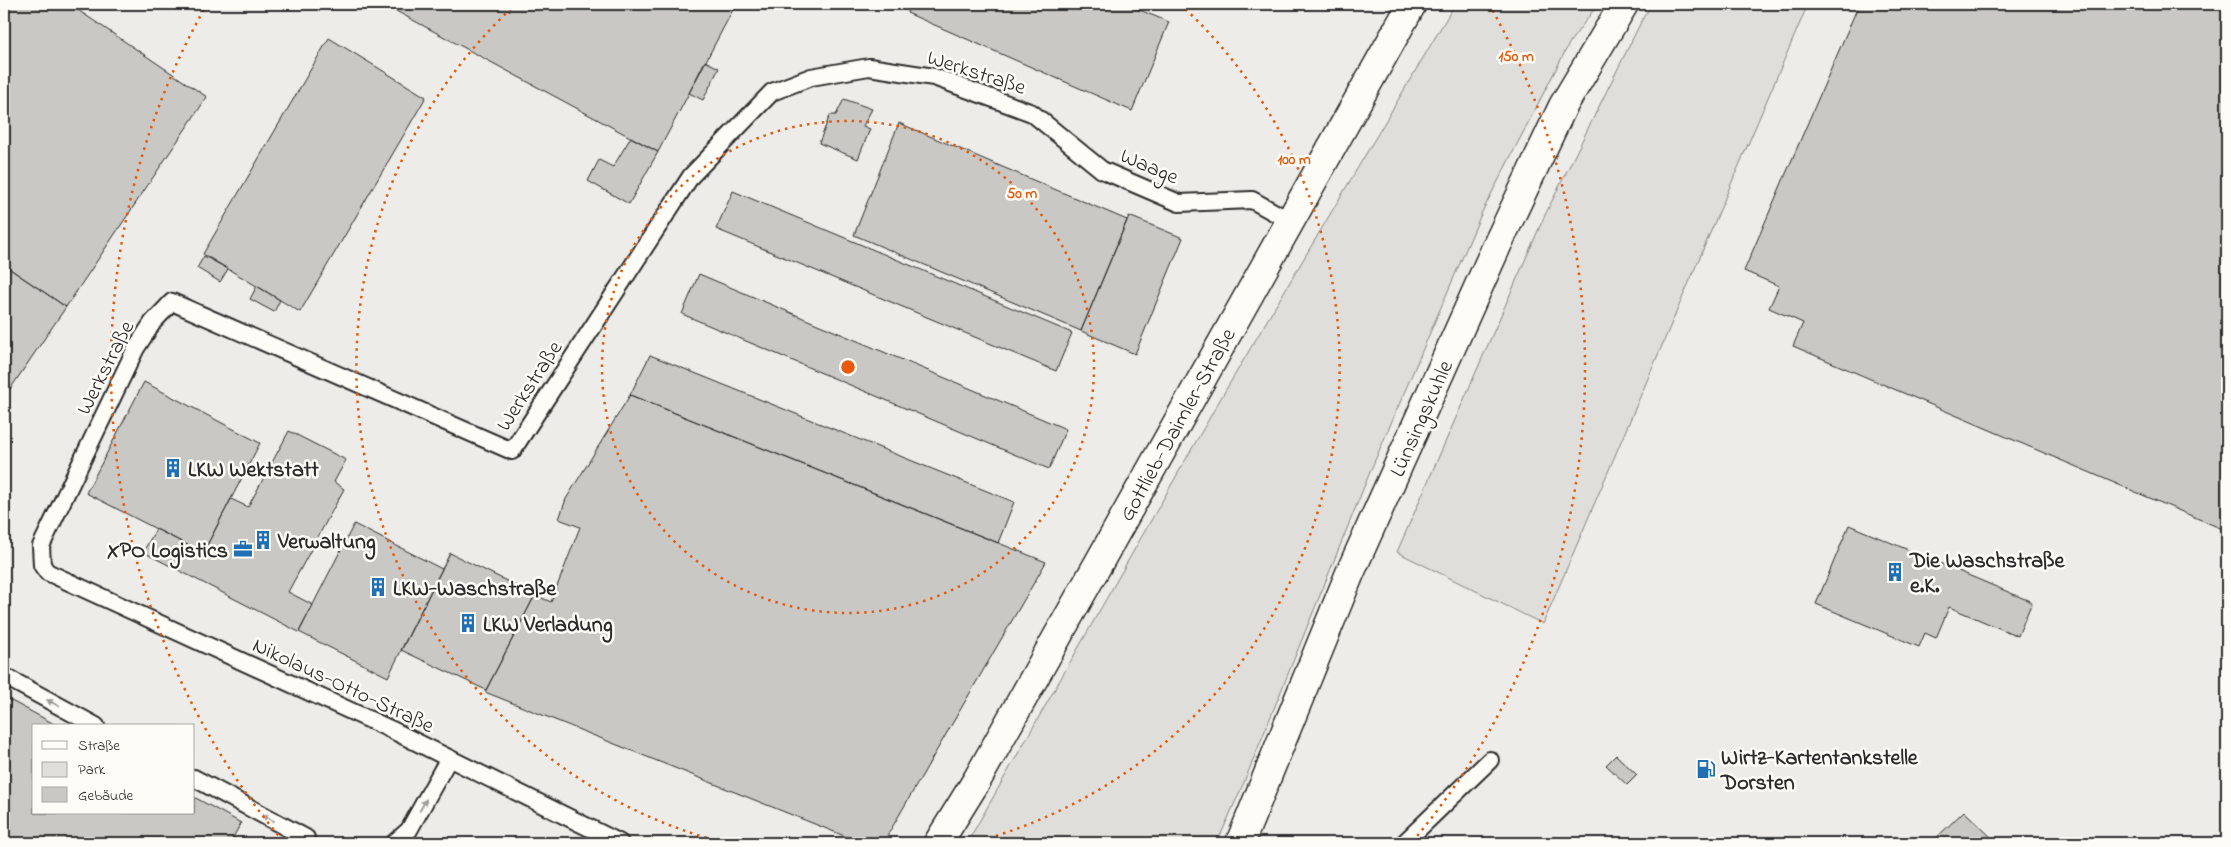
<svg xmlns="http://www.w3.org/2000/svg" width="2231" height="847" font-family="'Indie Flower',sans-serif">
  <rect width="100%" height="100%" fill="#fdfcf7"/>
  <filter id="ink" filterUnits="userSpaceOnUse"><feTurbulence type="fractalNoise" baseFrequency=".02" numOctaves="2"/><feDisplacementMap in="SourceGraphic" scale="10" xChannelSelector="R" yChannelSelector="G"/><feConvolveMatrix kernelMatrix="1 2 1 2 8 2 1 2 1" color-interpolation-filters="sRGB"/></filter>
  <g filter="url(#ink)">
    <path fill="#edece8" fill-rule="evenodd" d="M4,4H2227V843H4ZM34,726H194V813H34Z"/>
    <path fill="#dfdeda" stroke="#858482" d="M1455,4H1598L1570,42L1482,212L1370,472L1245,780L1217,843H967L1218,403Z
      M1653,4H1808L1543,624L1397,552L1544,217L1644,16Z"/>
    <path fill="#c9c8c4" stroke="#2b2b2b" d="M4,4H69L207,97L66,307L4,265Z
      M383,4H736L658,152Z
      M911,4H1125L1169,22L1132,111L907,13Z
      M1859,4H2227V531L1793,346L1803,323L1769,308L1779,286L1744,271Z
      M329,38L426,97L300,312L203,254Z
      M705,61L719,68L703,100L689,93Z
      M844,99L872,109L863,126L870,129L858,159L819,143L830,115H836Z
      M899,123L1127,220L1081,331L854,235Z
      M631,137L658,152L629,204L588,181L599,160L613,167Z
      M733,191L1072,333L1056,371L716,229Z
      M1129,216L1183,238L1135,354L1081,331Z
      M204,256L228,269L220,282L197,268Z
      M4,265L66,307L4,398Z
      M699,274L1066,429L1049,469L682,314Z
      M257,286L280,300L274,312L250,299Z
      M650,355L1014,502L998,543L630,395Z
      M144,382L260,443L203,553L86,493Z
      M630,395L1046,562L883,843H862L485,692L535,595L551,602L580,527L559,519L566,499Z
      M289,431L346,460L334,482L344,489L288,592L313,605L299,632L143,552L156,529L203,553L231,499L248,507Z
      M354,524L442,569L388,677L299,632Z
      M1849,525L2032,602L2018,636L1949,607L1936,638L1925,633L1919,647L1816,604Z
      M450,553L535,595L486,690L401,650Z
      M4,697L58,726H34V813H194V797L241,823L230,843H4Z
      M1616,755L1637,775L1627,785L1606,765Z
      M1964,811L1997,843H1931Z"/>
    <g fill="none" stroke-linecap="round" stroke-linejoin="round">
      <g stroke="#2b2b2b" stroke-width="20">
        <path id="lane" d="M4,676L96,726
          M194,778L306,838L303,843
          M394,843L409,830L449,758
          M620,843L392,730L47,572L42,565L41,546L136,348L153,322L172,302L512,451L691,176L772,92L811,77L869,67L934,77L1032,113L1102,170L1179,203L1252,200L1290,221
          M1404,843L1490,760"/>
      </g>
      <g stroke="#2b2b2b" stroke-width="31">
        <path id="street" d="M938,843L977,780L1412,4
          M1240,843L1350,573L1499,241L1563,106L1624,4"/>
      </g>
      <use href="#lane" stroke="#fdfcf7" stroke-width="16"/>
      <use href="#street" stroke="#fdfcf7" stroke-width="28"/>
    </g>
    <defs><path id="oneway-solid" d="M-6-.8H1V-3.2L6.5 0L1 3.2V.8H-6Z" transform="scale(1.25)"/></defs>
    <g fill="#9e9e9b">
      <use href="#oneway-solid" transform="translate(53 703) rotate(-152)"/>
      <use href="#oneway-solid" transform="translate(423 805) rotate(-61)"/>
      <use href="#oneway-solid" transform="translate(268 818) rotate(-152)"/>
    </g>
  </g>
  <g fill="none" stroke="#e8590c" stroke-width="2.5" stroke-dasharray="2.5 5">
    <circle cx="848" cy="367" r="246"/>
    <path d="M721 842A492 492 0 0 1 516 4M1180 4A492 492 0 0 1 975 842"/>
    <path d="M283 841A737 737 0 0 1 207 4M1489 4A737 737 0 0 1 1413 841"/>
  </g>
  <defs>
    <g id="building-bare" transform="scale(1.5)"><path d="M-4-6H4V6H1V3H-1V6H-4ZM-2.5-4.3h1.7v1.8h-1.7ZM.8-4.3h1.7v1.8H.8ZM-2.5-1h1.7V.8h-1.7ZM.8-1h1.7V.8H.8Z" fill="#1f6fb2" stroke="#fdfcf7" stroke-width="2.5" paint-order="stroke"/></g>
    <g id="office-bare" transform="scale(1.5)"><path d="M-6-3h4V-5.5h4V-3h4V5H-6ZM-1-4.5V-3h2v-1.5ZM-6 0V1H6V0Z" fill="#1f6fb2" stroke="#fdfcf7" stroke-width="2.5" paint-order="stroke"/></g>
    <g id="fuel-bare" transform="scale(1.5)"><path d="M-5.5-6h7V0h2V4h1.3V-2.5L3-4.5l.8-.8L6-3V5H2.5V1h-1V6h-7ZM-4.2-4.7v3.2H.2V-4.7Z" fill="#1f6fb2" stroke="#fdfcf7" stroke-width="2.5" paint-order="stroke"/></g>
  </defs>
  <g fill-rule="evenodd">
    <use href="#building-bare" x="173" y="468"/>
    <use href="#building-bare" x="263" y="540"/>
    <use href="#office-bare" x="243" y="549"/>
    <use href="#building-bare" x="1895" y="572"/>
    <use href="#building-bare" x="378" y="587"/>
    <use href="#building-bare" x="468" y="623"/>
    <use href="#fuel-bare" x="1706" y="769"/>
  </g>
  <g text-anchor="middle" stroke-width="5" stroke-linejoin="round" paint-order="stroke">
    <g font-size="22" fill="#2b2b2b" stroke="#fdfcf7">
      <text transform="translate(977 71) rotate(18)" y="8">Werkstraße</text>
      <text transform="translate(1150 165) rotate(23)" y="8">Waage</text>
      <text transform="translate(104 367) rotate(-63)" y="8">Werkstraße</text>
      <text transform="translate(528 385) rotate(-57)" y="8">Werkstraße</text>
      <text transform="translate(1420 418) rotate(-66)" y="8">Lünsingskuhle</text>
      <text transform="translate(1176 424) rotate(-61)" y="8">Gottlieb-Daimler-Straße</text>
      <text transform="translate(344 684) rotate(25)" y="8">Nikolaus-Otto-Straße</text>
    </g>
    <g font-size="22" font-weight="bold" fill="#2b2b2b" stroke="#fdfcf7" text-anchor="start">
      <text x="188" y="476">LKW Wektstatt</text>
      <text x="278" y="548">Verwaltung</text>
      <text x="228" y="557" text-anchor="end">XPO Logistics</text>
      <text x="1910" y="567">Die Waschstraße<tspan x="1910" dy="25">e.K.</tspan></text>
      <text x="393" y="595">LKW-Waschstraße</text>
      <text x="483" y="631">LKW Verladung</text>
      <text x="1721" y="764">Wirtz-Kartentankstelle<tspan x="1721" dy="25">Dorsten</tspan></text>
    </g>
  </g>
  <circle cx="848" cy="367" r="8" fill="#e8590c" stroke="#fdfcf7" stroke-width="2.5"/>
  <g font-size="15" text-anchor="middle" font-weight="bold" fill="#e8590c" stroke="#fdfcf7" stroke-width="5" stroke-linejoin="round" paint-order="stroke">
    <text x="1516" y="61">150 m</text>
    <text x="1294" y="164">100 m</text>
    <text x="1022" y="198">50 m</text>
  </g>
  <rect width="2231" height="847" fill="none" stroke="#fdfcf7" stroke-width="20"/>
  <rect x="10" y="10" width="2211" height="827" fill="none" stroke="#2b2b2b" stroke-width="2" filter="url(#ink)"/>
  <rect x="32" y="724" width="162" height="90" fill="#fdfcf7" stroke="#a9a8a5"/>
  <rect x="42" y="741" width="25" height="8" fill="#fdfcf7" stroke="#a9a8a5"/>
  <text x="78" y="750" font-size="15" fill="#2b2b2b">Straße</text>
  <rect x="42" y="762" width="25" height="15" fill="#dfdeda" stroke="#a9a8a5"/>
  <text x="78" y="774" font-size="15" fill="#2b2b2b">Park</text>
  <rect x="42" y="787" width="25" height="15" fill="#c9c8c4" stroke="#a9a8a5"/>
  <text x="78" y="800" font-size="15" fill="#2b2b2b">Gebäude</text>
</svg>
